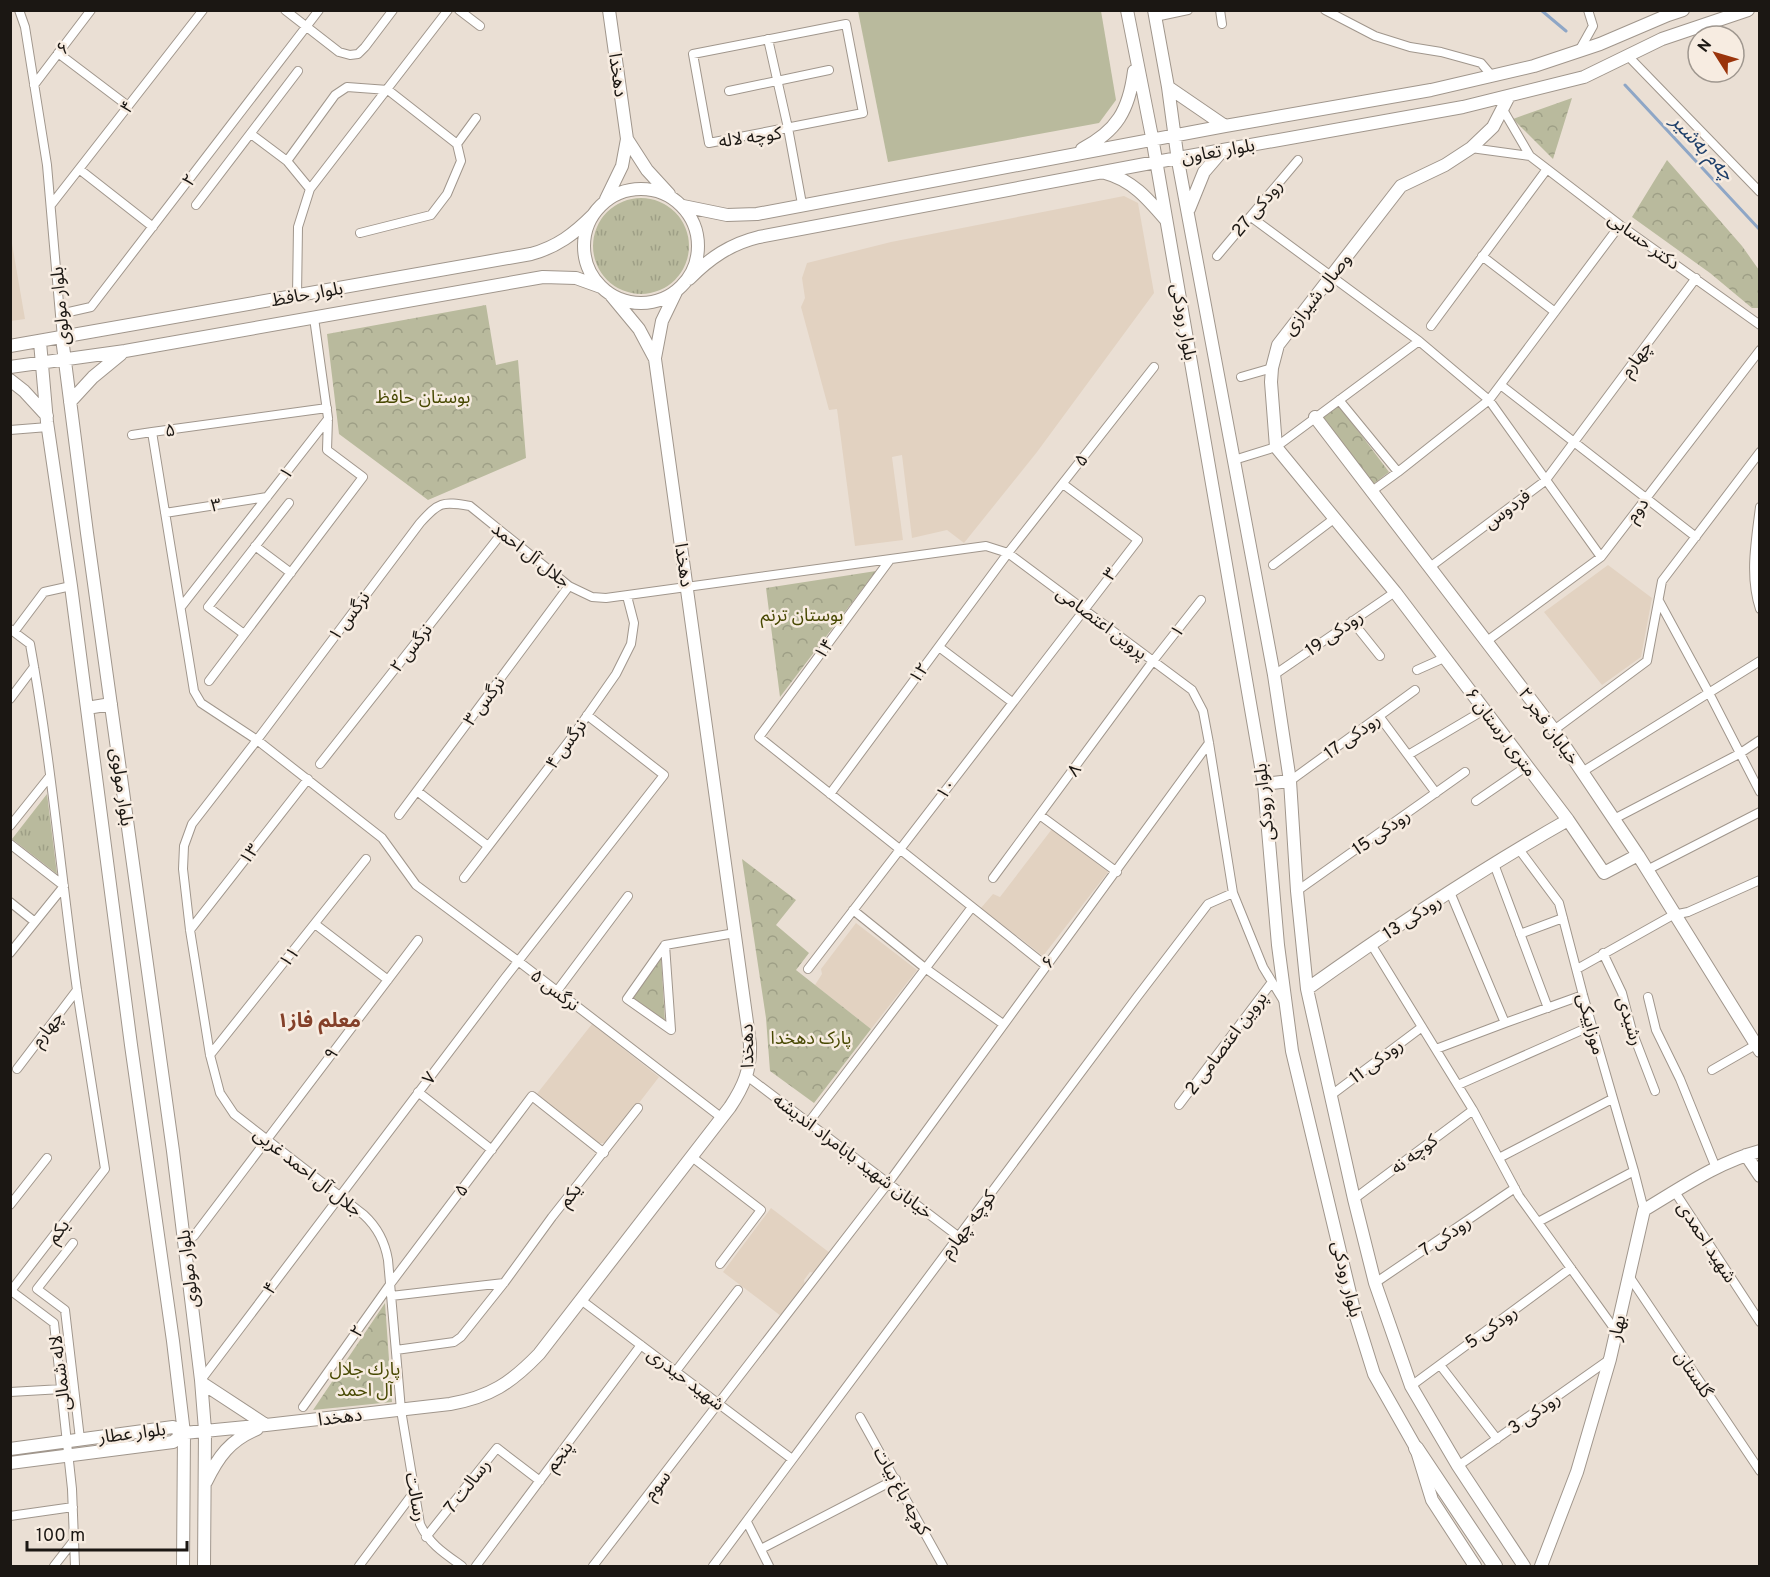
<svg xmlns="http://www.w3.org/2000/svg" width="1770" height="1577" font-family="Overpass,'Noto Sans Arabic',sans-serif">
  <defs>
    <pattern id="grass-tufts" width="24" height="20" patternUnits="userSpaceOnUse" patternTransform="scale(1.5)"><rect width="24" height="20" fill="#b9ba9d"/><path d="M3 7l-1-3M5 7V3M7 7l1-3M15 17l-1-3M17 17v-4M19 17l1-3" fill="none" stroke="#9e9f86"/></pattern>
    <pattern id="park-crowns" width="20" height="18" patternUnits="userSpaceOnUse" patternTransform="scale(1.5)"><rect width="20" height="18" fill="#b9ba9d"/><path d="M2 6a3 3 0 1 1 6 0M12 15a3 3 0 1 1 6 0" fill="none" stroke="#9e9f86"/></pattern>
  </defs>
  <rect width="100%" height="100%" fill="#eadfd4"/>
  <path fill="#e2d2c1" d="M1124,196L1138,203L1154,293L1037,452L964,543L947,530L912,538L902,455L892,457L903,540L855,546L837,409L829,410L801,307L805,298L802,278L807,263L891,242Z
    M10,232L25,319L11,321H10Z
    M1608,565L1652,598L1641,657L1602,685L1544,612Z
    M1052,829L1108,872L1043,956L981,908L993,894L1000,897Z
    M856,923L917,970L871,1029L815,985L822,974L821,969Z
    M592,1024L659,1077L608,1143H597L536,1095Z
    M771,1208L830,1253L815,1273L810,1272L804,1280L805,1286L781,1316L723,1272Z"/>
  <path fill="url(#grass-tufts)" d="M593 246a48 48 0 1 1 96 0a48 48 0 1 1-96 0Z
    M47,794L57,874L12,839Z"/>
  <path fill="url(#park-crowns)" d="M1572,98L1553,159L1513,119Z
    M1667,160L1742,246L1759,270V308H1752L1710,273L1632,217Z
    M486,305L496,365L518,360L526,458L428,500L339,434L327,334Z
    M1338,404L1389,472L1372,485L1321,417Z
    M876,571L780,697L766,588Z
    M742,859L796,900L776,925L809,953L796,970L871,1029L814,1103L770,1071L766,1018Z
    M661,956L665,1022L632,998Z
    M385,1303L392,1402L313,1410Z"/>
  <path fill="#b9ba9d" d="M858,11H1101L1116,100L1099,123L888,162Z"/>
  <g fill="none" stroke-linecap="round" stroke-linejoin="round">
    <path stroke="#8ea6c6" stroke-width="3" d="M1403,10H1422
      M1541,10L1566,31
      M1625,85L1760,230"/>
    <g stroke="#a0968c" stroke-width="10">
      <path id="street" d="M19,10L25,27L47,165L62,338
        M285,10L339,52L350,55L358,54L365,47L393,10
        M459,10L480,26
        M1220,10L1222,24
        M1325,10L1375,36L1410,47L1441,52L1481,63L1492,76
        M1155,17L1188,10
        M846,24L863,113L709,143L693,54Z
        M768,39L788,128L802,204
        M1579,51L1593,26L1588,10
        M58,53L128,106
        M1628,56L1760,192
        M34,85L91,10
        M729,91L829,70
        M251,134L287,161L310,189
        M1471,148L1530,156L1502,108
        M1530,156L1620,225L1760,325
        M287,161L335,95L347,87L388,90L457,144
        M79,169L153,227
        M51,205L203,10
        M196,205L298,71
        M1251,217L1419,341L1489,400L1601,557
        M360,233L431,215L447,194L461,161L457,144L476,118
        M1217,256L1298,160
        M1482,256L1555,312
        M297,296L298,227L310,189L448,10
        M60,314L91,307L319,10
        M1431,326L1547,169
        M1241,377L1272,368
        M1502,386L1696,537
        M1339,400L1398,472L1489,400L1620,225
        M327,408L152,432L194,691L201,703L257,740L382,838L416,885L518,961L722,1118
        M10,430L48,427
        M132,435L152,432
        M1234,460L1276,447L1419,341
        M1372,491L1398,472
        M1760,507C1756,540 1749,576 1760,609
        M165,513L267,497
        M255,546L291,573
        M889,561L759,737L1045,965
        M1273,565L1335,518
        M1430,567L1545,481L1696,278
        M1659,601L1709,693L1760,792
        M181,607L328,419
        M1352,621L1380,656
        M10,629L30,644C51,758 61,875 77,990C86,1050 96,1110 105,1169L10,1292
        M14,632L44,592L71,586
        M244,634L208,607L289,503
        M1487,641L1601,557L1760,350
        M939,647L1012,702
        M1417,670L1444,658
        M1274,675L1395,592
        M209,681L363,477L327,450L328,418L314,318
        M10,699L34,667
        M1379,716L1436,793
        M1554,730L1647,661L1662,581L1760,452
        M1408,755L1484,710
        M320,764L502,533
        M1582,772L1760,661
        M1290,781L1415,690
        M417,791L488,846
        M830,794L1008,553L1154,367
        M1476,801L1527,766
        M399,815L569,586
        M1041,816L1117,872
        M1614,819L1739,754L1760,740
        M10,826L50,776
        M10,844L64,886L10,953
        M1518,848L1559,903L1583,995L1634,1171L1644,1210
        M1494,864L1548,1008
        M1647,870L1760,812
        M464,878L572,737L616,674L631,644L634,623L627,596
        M993,878L1153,661L1201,600
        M1297,891L1465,772
        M10,902L35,922
        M853,910L925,968L1003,1024
        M315,924L388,980
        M190,930L308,779
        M1520,934L1563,918
        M1371,944L1473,1110L1519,1196L1616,1331
        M665,945L671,1030L627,999L665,945L735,933
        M1603,953L1622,993L1632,1031L1655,1091
        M808,969L1138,540L1063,484
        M1577,969L1673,915L1688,912L1760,880
        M557,991L628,896
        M1648,997L1656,1030L1680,1079L1716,1168
        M1505,1023L1583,995
        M1436,1049L1505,1023L1450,892
        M210,1055L366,859
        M17,1069L77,990
        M1712,1070L1759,1043
        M747,1076L959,1237
        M1458,1085L1591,1026
        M418,1092L492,1150
        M1330,1096L1422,1027
        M1179,1105L1272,982
        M809,1122L972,907
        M692,1157L761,1210L720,1264
        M1499,1158L1612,1099
        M1675,1192L1760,1322
        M1354,1199L1473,1110
        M10,1205L47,1158
        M1538,1222L1634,1171
        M194,1236L418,940
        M73,1243L37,1289L65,1310L80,1439
        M1629,1276L1760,1471
        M1375,1283L1515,1188
        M10,1290L54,1323L72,1489L75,1566
        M391,1296L504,1283
        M581,1300L792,1459
        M396,1350L454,1342L461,1337L504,1283L552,1217L638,1108
        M1440,1365L1497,1439
        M676,1371L738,1290
        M201,1380L505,978L664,775L587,715
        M1411,1386L1571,1268
        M10,1392L62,1389
        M303,1407L391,1283L532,1096L604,1153
        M860,1417L943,1566
        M1458,1466L1610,1359
        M10,1516L73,1507
        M747,1522L769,1566
        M426,1537L497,1448L540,1481
        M761,1549L896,1479
        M54,1566L75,1539
        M359,1566L414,1492
        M462,1566C445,1554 429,1544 420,1524L401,1410L388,1260C385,1242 377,1227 364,1215L234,1114L220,1093L210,1055L190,930L183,869L184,846L192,824L257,740L420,523C439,502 442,501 470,506L569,586L592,597L606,598L986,546L1008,553L1192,690L1203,711L1209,743L1233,893L1263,967L1283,1000
        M476,1566L641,1345
        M593,1566L889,1182L1209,743
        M713,1566L1137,997L1208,904L1233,893"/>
    </g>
    <g stroke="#a0968c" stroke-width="14">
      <path id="secondary" d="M1127,10L1152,137L1264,784L1278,945L1292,1051L1354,1310L1374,1374L1416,1448L1432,1500L1475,1566
        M1154,10L1168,87L1178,161L1274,675L1290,781L1297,891L1307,989L1354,1199L1375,1283L1411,1386L1458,1466L1524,1566
        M1168,87L1225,126
        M1509,96L1493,127L1471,148L1445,165L1401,186L1278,345L1272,368L1271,382L1276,447L1395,592L1568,820L1604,873L1638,855
        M627,139L647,170L669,194
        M1082,149C1117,131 1129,110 1134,71
        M1105,173C1132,180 1148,199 1166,220
        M584 246a57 57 0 1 1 114 0a57 57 0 1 1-114 0Z
        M606,199L622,166L627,139L609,10
        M683,206L727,215L757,214L1225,126L1431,90L1534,66L1600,44L1668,15L1683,10
        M1189,209L1204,172L1222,151
        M689,279C710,258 730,244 759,237L1156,162L1463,107L1584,77L1662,39L1748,10
        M62,338L87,533L173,1151L201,1380L205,1430L204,1566
        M40,342L47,422L71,586L131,1045L173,1341L184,1433L183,1566
        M10,346L531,254C557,247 574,234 593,215
        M655,358L662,321L676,292
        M10,367L125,351L543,277L576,278L601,287
        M10,380L24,391L47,416
        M70,402L93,377L121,354
        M1315,417L1554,730L1638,855L1760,1051
        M87,708L111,704
        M1264,784L1290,781
        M1307,989C1391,929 1478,871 1568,820
        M1746,1155L1760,1176
        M202,1383L266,1425
        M184,1433L266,1425L450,1404C490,1397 511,1383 539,1354L730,1107C744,1086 751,1069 750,1044L655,359L639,329L610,294
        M10,1449L173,1427L184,1433
        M10,1463L173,1442L184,1433
        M206,1482C218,1457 230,1440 257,1429
        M1541,1566L1577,1472L1610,1359L1644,1210C1681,1188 1718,1162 1760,1151"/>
    </g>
    <g stroke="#a0968c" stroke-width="16">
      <path id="primary" d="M1416,1448L1495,1566"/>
    </g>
    <use href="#street" stroke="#fff" stroke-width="8"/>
    <use href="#secondary" stroke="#fff" stroke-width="12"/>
    <use href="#primary" stroke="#fff" stroke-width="14"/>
  </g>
  <g text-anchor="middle" stroke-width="5" stroke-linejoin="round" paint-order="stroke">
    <g font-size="18" fill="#1b1713" stroke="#f7ece1">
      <text transform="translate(63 48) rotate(-52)" y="6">۶</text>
      <text transform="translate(618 75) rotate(82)" y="6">دهخدا</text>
      <text transform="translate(127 107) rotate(-52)" y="6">۴</text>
      <text transform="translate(750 137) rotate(-8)" y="6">کوچه لاله</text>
      <text transform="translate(1218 151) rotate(-10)" y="6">بلوار تعاون</text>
      <text transform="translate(189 180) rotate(-53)" y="6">۲</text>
      <text transform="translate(1257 208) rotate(-50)" y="6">رودکی 27</text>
      <text transform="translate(1644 241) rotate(36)" y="6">دکتر حسابی</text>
      <text transform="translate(307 294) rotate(-10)" y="6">بلوار حافظ</text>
      <text transform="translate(1317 294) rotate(-52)" y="6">وصال شیرازی</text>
      <text transform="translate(60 306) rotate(-95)" y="6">بلوار مولوی</text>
      <text transform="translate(1184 322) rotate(80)" y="6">بلوار رودکی</text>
      <text transform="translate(1636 359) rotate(-54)" y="6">چهارم</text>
      <text transform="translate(170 430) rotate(-8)" y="6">۵</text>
      <text transform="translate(1081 460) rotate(-52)" y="6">۵</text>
      <text transform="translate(286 473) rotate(-52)" y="6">۱</text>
      <text transform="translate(216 505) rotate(-9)" y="6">۳</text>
      <text transform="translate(1507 509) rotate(-37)" y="6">فردوس</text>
      <text transform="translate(1637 510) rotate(-53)" y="6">دوم</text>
      <text transform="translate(531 555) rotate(38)" y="6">جلال آل احمد</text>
      <text transform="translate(684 565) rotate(82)" y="6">دهخدا</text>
      <text transform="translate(1110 574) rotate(-52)" y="6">۳</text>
      <text transform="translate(349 616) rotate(-53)" y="6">نرگس ۱</text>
      <text transform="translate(1102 623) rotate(37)" y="6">پروین اعتصامی</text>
      <text transform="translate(1177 631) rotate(-52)" y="6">۱</text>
      <text transform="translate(1334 633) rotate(-35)" y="6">رودکی 19</text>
      <text transform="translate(411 648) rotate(-52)" y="6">نرگس ۲</text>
      <text transform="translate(824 649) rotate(-54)" y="6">۱۴</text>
      <text transform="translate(919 673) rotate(-53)" y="6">۱۲</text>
      <text transform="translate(484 701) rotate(-53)" y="6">نرگس ۳</text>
      <text transform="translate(1549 726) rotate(54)" y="6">خیابان فجر ۲</text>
      <text transform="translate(1501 732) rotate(53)" y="6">۶ متری لرستان</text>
      <text transform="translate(1352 736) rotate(-36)" y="6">رودکی 17</text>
      <text transform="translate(566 744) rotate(-54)" y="6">نرگس ۴</text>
      <text transform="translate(1074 770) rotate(-54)" y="6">۸</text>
      <text transform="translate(122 787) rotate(82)" y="6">بلوار مولوی</text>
      <text transform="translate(946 789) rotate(-53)" y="6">۱۰</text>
      <text transform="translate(1264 802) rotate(-96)" y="6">بلوار رودکی</text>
      <text transform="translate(1381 832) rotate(-35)" y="6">رودکی 15</text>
      <text transform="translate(249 854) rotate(-52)" y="6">۱۳</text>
      <text transform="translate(1412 917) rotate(-33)" y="6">رودکی 13</text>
      <text transform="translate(289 957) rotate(-51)" y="6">۱۱</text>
      <text transform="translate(1048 962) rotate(-53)" y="6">۶</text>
      <text transform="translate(555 990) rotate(38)" y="6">نرگس ۵</text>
      <text transform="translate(1630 1021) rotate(73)" y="6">رشیدی</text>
      <text transform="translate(1591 1024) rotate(75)" y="6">موزاییکی</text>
      <text transform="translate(47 1029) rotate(-52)" y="6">چهارم</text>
      <text transform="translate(1226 1043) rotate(-53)" y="6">پروین اعتصامی 2</text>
      <text transform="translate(747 1046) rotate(-91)" y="6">دهخدا</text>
      <text transform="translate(331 1054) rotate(-52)" y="6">۹</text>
      <text transform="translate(1376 1061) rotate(-37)" y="6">رودکی 11</text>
      <text transform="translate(429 1078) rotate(-53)" y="6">۷</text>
      <text transform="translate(1414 1154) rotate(-37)" y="6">کوچه نه</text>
      <text transform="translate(853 1156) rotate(37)" y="6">خیابان شهید بابامراد اندیشه</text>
      <text transform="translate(308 1172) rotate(38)" y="6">جلال آل احمد غربی</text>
      <text transform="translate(461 1190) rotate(-53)" y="6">۵</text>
      <text transform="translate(570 1195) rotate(-51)" y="6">یکم</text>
      <text transform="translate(968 1224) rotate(-53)" y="6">کوچه چهارم</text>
      <text transform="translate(58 1231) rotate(-52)" y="6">یکم</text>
      <text transform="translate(1445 1236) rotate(-34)" y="6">رودکی 7</text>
      <text transform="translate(1707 1242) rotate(57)" y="6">شهید احمدی</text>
      <text transform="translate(188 1269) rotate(-97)" y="6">بلوار مولوی</text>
      <text transform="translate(1347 1279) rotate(76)" y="6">بلوار رودکی</text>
      <text transform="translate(270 1288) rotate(-53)" y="6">۴</text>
      <text transform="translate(1491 1327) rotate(-36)" y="6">رودکی 5</text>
      <text transform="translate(1617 1328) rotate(-78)" y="6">بهار</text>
      <text transform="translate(357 1331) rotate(-55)" y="6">۲</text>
      <text transform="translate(60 1373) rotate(-97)" y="6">لاله شمالی</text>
      <text transform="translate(1694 1374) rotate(56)" y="6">گلستان</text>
      <text transform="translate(686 1379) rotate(37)" y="6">شهید حیدری</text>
      <text transform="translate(1534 1413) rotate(-35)" y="6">رودکی 3</text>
      <text transform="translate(340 1417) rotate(-7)" y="6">دهخدا</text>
      <text transform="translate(132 1433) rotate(-7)" y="6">بلوار عطار</text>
      <text transform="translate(559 1456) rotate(-53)" y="6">پنجم</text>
      <text transform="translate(657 1485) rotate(-52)" y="6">سوم</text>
      <text transform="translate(467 1486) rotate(-52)" y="6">رسالت 7</text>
      <text transform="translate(902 1491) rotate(61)" y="6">کوچه باغ بیات</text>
      <text transform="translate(416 1497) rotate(79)" y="6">رسالت</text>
    </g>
    <g font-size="18" fill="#484903" stroke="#f7ece1">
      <text x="423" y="403">بوستان حافظ</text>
      <text x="802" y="621">بوستان ترنم</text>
      <text x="811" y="1044">پارک دهخدا</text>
      <text x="365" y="1375">پارك جلال<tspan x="365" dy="21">آل احمد</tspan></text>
    </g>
    <g font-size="20" font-style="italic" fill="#1e3f6a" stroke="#f7ece1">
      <text transform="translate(1703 147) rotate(47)" y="7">چەم بەشیر</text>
    </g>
    <g font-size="20" font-weight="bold" fill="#844029" stroke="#f7ece1">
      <text x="319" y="1027">معلم فاز۱</text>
    </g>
  </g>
  <rect width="1770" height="1577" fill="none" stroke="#1b1713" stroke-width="24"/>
  <g transform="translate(1716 54) rotate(307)"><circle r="28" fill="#f7ece1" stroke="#9f978f" stroke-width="1.5"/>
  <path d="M0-4.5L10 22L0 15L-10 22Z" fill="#9a340b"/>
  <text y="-9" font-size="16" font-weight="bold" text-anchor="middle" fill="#1b1713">N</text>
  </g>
  <path d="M27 1541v9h160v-9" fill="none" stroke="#1b1713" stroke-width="3"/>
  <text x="36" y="1541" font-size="18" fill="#1b1713" stroke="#f7ece1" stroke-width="4.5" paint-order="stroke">100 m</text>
</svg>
